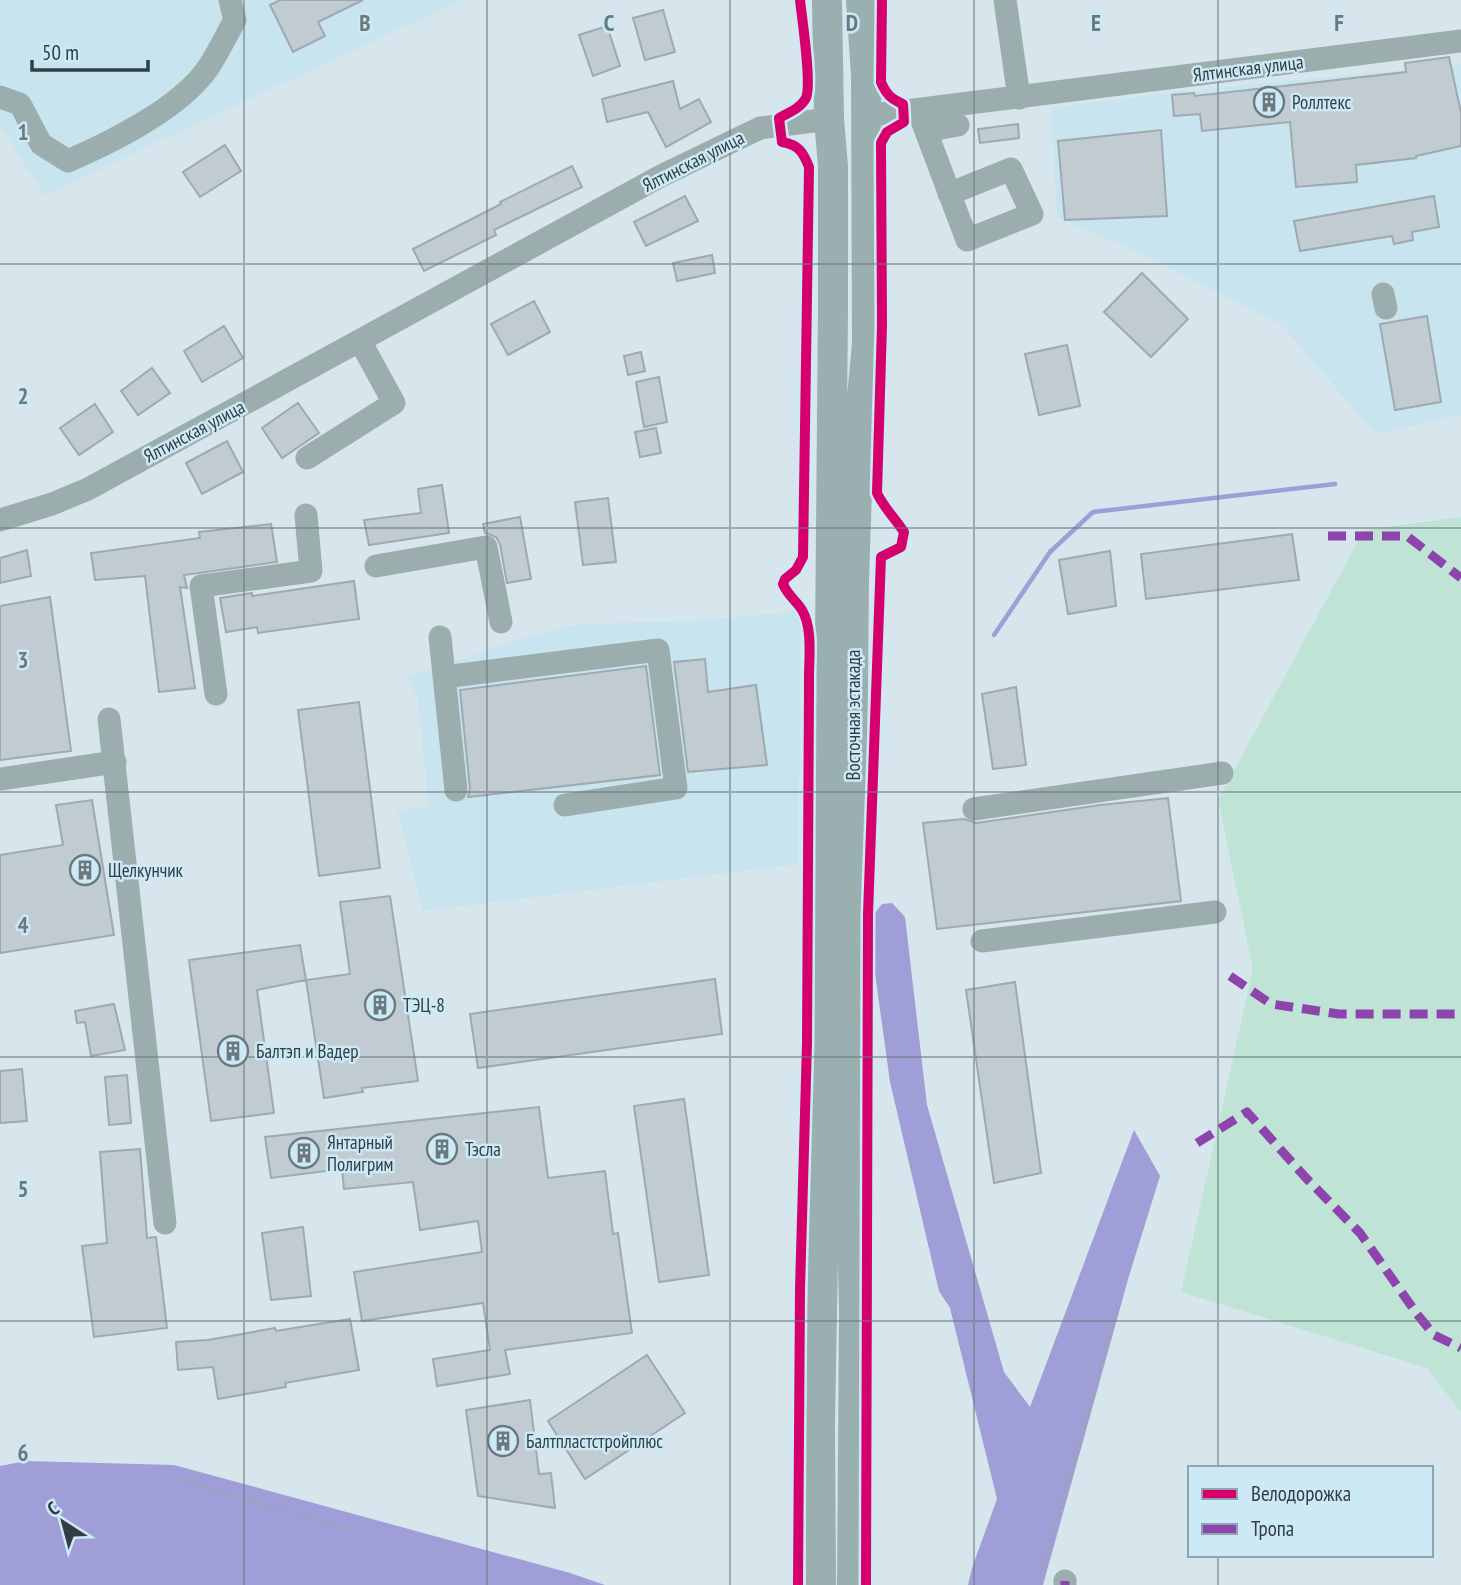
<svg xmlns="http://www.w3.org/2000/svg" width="1461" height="1585" font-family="'PT Sans Narrow',sans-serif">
  <rect width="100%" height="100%" fill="#d6e6ec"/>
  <path fill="#c7e4ef" d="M0,0H462L44,195L0,125Z
    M1461,64V415L1375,434L1283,326L1133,250L1057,217L1051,108L1176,92Z
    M801,611L798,864L423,911L398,810L429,807L418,700L408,677L529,636L580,624L697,621Z"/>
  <path fill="#bfe4d5" d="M1461,517V1412L1427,1368L1181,1292L1253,969L1218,800L1364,530Z"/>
  <path fill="#9f9ed7" d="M892,903L905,917L927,1105L1004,1372L1030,1407L1134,1130L1160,1176L1129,1276L1043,1585H968L972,1568L997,1499L950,1308L939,1291L890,1082L868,922L882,904Z
    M26,1461L174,1465L570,1573L605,1585H0V1466Z"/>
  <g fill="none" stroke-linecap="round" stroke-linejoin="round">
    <path stroke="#9f9ed7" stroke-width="4.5" d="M994,635L1050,552L1093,512L1335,484"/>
  </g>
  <path fill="#c1cbd2" stroke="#9ea9b0" stroke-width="2" d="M280,0H363L318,22L325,36L293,52L270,5Z
    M663,10L675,52L645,60L633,18Z
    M607,26L620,66L593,76L579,35Z
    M1449,57L1461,113V146L1416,156V158L1356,165L1357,182L1296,187L1290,122L1202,131L1200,114L1174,116L1172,95L1194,93L1195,96L1406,72L1405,63Z
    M673,81L680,109L699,99L711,122L666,147L648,112L607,122L602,99Z
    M1018,124L1019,138L980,143L978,129Z
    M1161,130L1167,216L1065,220L1058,141Z
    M225,145L241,171L200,197L183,172Z
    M572,166L582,187L494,230L496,235L424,271L413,249L501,204L500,202Z
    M685,196L698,221L646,246L634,222Z
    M1434,196L1439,227L1412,232L1413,240L1394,244L1392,236L1300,251L1294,221Z
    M712,255L715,273L677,281L673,263Z
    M1142,273L1188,319L1151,357L1104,312Z
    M534,301L550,332L508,355L491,324Z
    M1427,316L1441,402L1395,410L1380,324Z
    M224,326L243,358L202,382L184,351Z
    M1067,345L1080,406L1039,415L1025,354Z
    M641,352L645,371L628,375L624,356Z
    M152,368L170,393L138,415L121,391Z
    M659,377L667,422L644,427L636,382Z
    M298,403L319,433L282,458L262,428Z
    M95,404L113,432L79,455L60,428Z
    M656,428L661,453L640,457L635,432Z
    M227,441L243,472L202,494L186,463Z
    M442,485L449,533L369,545L364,520L421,513L418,489Z
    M608,498L616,562L583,565L575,502Z
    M520,517L531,579L507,583L500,544L496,537L485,533L483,524Z
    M271,524L277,562L184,575L187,588L180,587L195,688L159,692L145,576L95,580L91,553L200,538L199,532Z
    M1292,534L1299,580L1146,599L1141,554Z
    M27,550L31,576L0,583V558Z
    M1110,551L1116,606L1068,614L1059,560Z
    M354,581L359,619L258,633L257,627L226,632L220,598L252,593V596Z
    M50,597L71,751L0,760V606Z
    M705,659L708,692L756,685L767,765L688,772L674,662Z
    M646,666L660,775L468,797L470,789L460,690Z
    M1016,687L1026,765L993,769L982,694Z
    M359,702L380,868L319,876L298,710Z
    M1168,798L1181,901L937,929L923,823L964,819L976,823L1100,805Z
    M92,800L114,935L0,953V855L63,845L56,805Z
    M390,896L418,1081L362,1088L363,1092L324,1098L306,980L350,974L340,902Z
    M300,945L306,980L257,990L274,1113L211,1121L189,960Z
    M715,979L722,1034L478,1068L470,1014Z
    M1015,982L1041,1173L994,1183L966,990Z
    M114,1004L125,1050L91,1056L85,1022L77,1023L75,1011Z
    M22,1069L27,1121L0,1123V1071Z
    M127,1075L131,1123L109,1125L105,1077Z
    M684,1099L709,1275L659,1282L634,1106Z
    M539,1107L548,1178L605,1171L613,1234L618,1233L632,1333L505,1350L510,1374L437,1386L433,1359L490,1350L483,1303L362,1321L354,1272L482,1252L478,1221L420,1230L413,1182L344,1189L342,1169L271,1178L265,1137Z
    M140,1149L147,1238L156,1237L167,1328L94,1337L82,1246L107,1243L100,1152Z
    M303,1227L311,1296L271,1300L262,1233Z
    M350,1319L359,1370L285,1383L286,1387L218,1399L213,1367L178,1370L176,1342L208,1340L275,1328L276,1331Z
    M647,1355L685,1413L585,1479L548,1421Z
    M530,1400L539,1474L551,1473L555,1508L478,1496L466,1410Z"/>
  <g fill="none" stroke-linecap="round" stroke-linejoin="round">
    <path stroke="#9aa7a8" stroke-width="2.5" stroke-dasharray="3.5 5" stroke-linecap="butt" d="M179,1479L352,1530
      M1041,1575L1118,1307"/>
    <path stroke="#9cadad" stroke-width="23" d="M1005,0L1019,98
      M0,97L20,104L41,144L68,161C112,142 180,108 208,68C218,53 226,36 235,20L230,0
      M918,110L967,240L1032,214L1011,169L949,194
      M866,116L1461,41
      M926,131L958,125
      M1383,294L1386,308
      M307,458L394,403L360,341
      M0,520L52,504L88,489L661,176L760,128L829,119
      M376,566L486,547L501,622
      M440,637L456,790
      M444,677L658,650L676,788L565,805
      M216,694L201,586L311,571L306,515
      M109,719L165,1223
      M0,779L115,762
      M974,809L1222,773
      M982,941L1215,912
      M1065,1581V1585"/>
    <path stroke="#9aafb0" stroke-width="30" d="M821,1585L820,1425L826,1086L833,308V166L829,119L827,0
      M852,1585L854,1314L849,1085L854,580L859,429L867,344L866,75L861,0"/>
    <path stroke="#8e44ad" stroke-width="9" stroke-dasharray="18 9" stroke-linecap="butt" d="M1328,536H1407L1461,578
      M1230,976L1271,1004L1339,1014H1461
      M1197,1143L1247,1112L1306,1178L1360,1233L1417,1314L1434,1335L1461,1348
      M1065,1581V1585"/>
    <g stroke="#cceaf6" stroke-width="15">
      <path id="cycleway" d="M798,1585L800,1289L807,1043L809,686C808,664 814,630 802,610C796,600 788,596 783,584L785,579L796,570L803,557L809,167C803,152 799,145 782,142L779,118C788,113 801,108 806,98C812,84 802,19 800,0
        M866,1585L868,914L881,557L901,547L904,532C895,518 884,508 877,493L882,325L881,143L887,132L904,122L903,104C891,99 886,94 881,82L882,0"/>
    </g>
    <use href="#cycleway" stroke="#d6006c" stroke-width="10"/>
  </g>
  <path fill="none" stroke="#6b797e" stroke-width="2" stroke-opacity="0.55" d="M244,0V1585M487,0V1585M730,0V1585M974,0V1585M1218,0V1468M0,264H1461M0,528H1461M0,792H1461M0,1057H1461M0,1321H1461M1218,1555V1585"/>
  <defs>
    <g id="building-ring" transform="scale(1.575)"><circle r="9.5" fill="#cceaf6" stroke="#6b797e" stroke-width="1.5"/><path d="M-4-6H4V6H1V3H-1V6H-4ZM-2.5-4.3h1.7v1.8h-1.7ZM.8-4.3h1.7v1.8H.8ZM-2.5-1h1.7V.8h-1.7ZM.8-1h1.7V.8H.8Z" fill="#6b797e"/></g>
  </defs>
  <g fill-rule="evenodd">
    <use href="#building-ring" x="1269" y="102"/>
    <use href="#building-ring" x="85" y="870"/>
    <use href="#building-ring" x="380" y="1005"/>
    <use href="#building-ring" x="233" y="1051"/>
    <use href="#building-ring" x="442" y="1149"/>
    <use href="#building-ring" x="304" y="1153"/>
    <use href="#building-ring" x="503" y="1441"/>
  </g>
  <g text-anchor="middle" stroke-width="5" stroke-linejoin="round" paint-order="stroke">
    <g font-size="19" fill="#323e43" stroke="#cceaf6">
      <text transform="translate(1248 68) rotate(-7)" y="7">Ялтинская улица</text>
      <text transform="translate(693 161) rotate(-27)" y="7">Ялтинская улица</text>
      <text transform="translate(194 431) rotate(-28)" y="7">Ялтинская улица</text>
      <text transform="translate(853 715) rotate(-90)" y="7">Восточная эстакада</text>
    </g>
    <g font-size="19" fill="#323e43" stroke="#cceaf6" text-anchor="start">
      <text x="1292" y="109">Роллтекс</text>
      <text x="108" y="877">Щелкунчик</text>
      <text x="403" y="1012">ТЭЦ-8</text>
      <text x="256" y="1058">Балтэп и Вадер</text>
      <text x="327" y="1149">Янтарный<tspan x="327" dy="22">Полигрим</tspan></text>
      <text x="465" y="1156">Тэсла</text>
      <text x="526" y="1448">Балтпластстройплюс</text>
    </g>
  </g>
  <g font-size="23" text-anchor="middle" font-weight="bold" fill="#6b797e" stroke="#cceaf6" stroke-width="5" stroke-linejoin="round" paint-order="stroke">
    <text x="365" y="31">B</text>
    <text x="609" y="31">C</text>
    <text x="852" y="31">D</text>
    <text x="1096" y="31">E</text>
    <text x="1339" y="31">F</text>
    <text x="23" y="140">1</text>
    <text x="23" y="404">2</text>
    <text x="23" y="668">3</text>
    <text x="23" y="933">4</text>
    <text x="23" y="1197">5</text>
    <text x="23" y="1461">6</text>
  </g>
  <rect x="1188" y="1466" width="245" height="91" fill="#cceaf6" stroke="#8ea5ae" stroke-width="2"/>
  <rect x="1202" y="1489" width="35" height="10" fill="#d6006c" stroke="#8ea5ae" stroke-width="2"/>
  <text x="1251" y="1501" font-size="21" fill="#323e43">Велодорожка</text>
  <rect x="1202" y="1524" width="35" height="10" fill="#8e44ad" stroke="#8ea5ae" stroke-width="2"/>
  <text x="1251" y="1536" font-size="21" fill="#323e43">Тропа</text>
  <g transform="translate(63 1522) rotate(324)" stroke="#cceaf6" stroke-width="5" paint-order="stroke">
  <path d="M0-5L12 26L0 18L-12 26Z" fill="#323e43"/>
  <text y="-10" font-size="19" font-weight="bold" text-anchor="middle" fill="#323e43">С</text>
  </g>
  <path d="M32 60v10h116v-10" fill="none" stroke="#323e43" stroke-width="3.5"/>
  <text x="42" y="60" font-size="21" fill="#323e43" stroke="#cceaf6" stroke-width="5" paint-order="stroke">50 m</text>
</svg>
